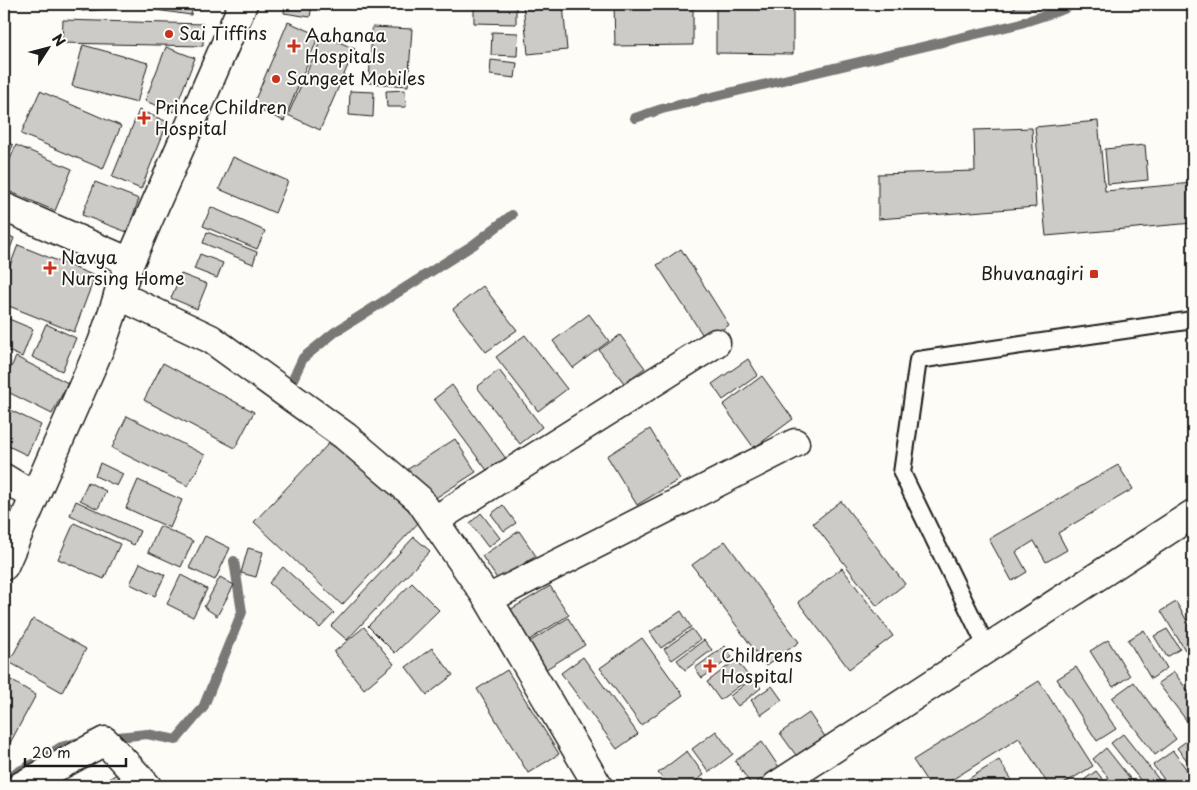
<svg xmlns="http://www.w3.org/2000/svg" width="1197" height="790" font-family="'Playpen Sans',sans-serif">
  <rect width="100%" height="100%" fill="#fdfcf7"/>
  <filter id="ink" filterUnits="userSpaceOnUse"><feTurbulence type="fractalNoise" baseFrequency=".02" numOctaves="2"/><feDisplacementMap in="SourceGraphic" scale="10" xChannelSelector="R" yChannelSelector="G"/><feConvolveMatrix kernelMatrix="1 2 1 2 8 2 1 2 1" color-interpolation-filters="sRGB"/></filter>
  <g filter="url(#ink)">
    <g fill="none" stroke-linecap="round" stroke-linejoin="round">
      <path stroke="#797876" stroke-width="10" d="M635,118L662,109L1018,24L1064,9L1073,4
        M293,379L303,358L335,332L473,245L512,215
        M108,738L147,734L176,740L203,708L242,612L234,561
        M4,779L39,761L61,747L79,742"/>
    </g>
    <path fill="#cccbc8" stroke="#1c1c1c" d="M81,4H108L109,9L82,11Z
      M143,4H193L191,15L142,8Z
      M285,4L312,5L310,17L284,13Z
      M333,4H388V10L333,8Z
      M474,4H516V24L474,23Z
      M523,4H563L567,50L528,54Z
      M614,4H693V45L615,46Z
      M716,4H793V54L716,53Z
      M1014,4H1045V9H1014Z
      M63,20L203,24V46L62,43Z
      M288,22L319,35L284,121L252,107Z
      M372,27L412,29L408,86L369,83Z
      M492,32L518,33L517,56L491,55Z
      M323,35L355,49L320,130L288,115Z
      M83,45L148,63L137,103L72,86Z
      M166,47L195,58L174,112L145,101Z
      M491,60L517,63L515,78L490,75Z
      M405,90L406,107H387L386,91Z
      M40,91L121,126L103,169L21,134Z
      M350,91L374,92L373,117L349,115Z
      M4,100L11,102L4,123Z
      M139,110L168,122L141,189L112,177Z
      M1098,121L1105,191L1193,183V223L1046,236L1035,127Z
      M1032,128L1036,207L878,219V174L975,171L974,130Z
      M4,141L13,145L4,166Z
      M16,145L72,169L55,211L4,189V174Z
      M1145,145L1148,180L1108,184L1105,149Z
      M233,157L288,181L275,213L219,189Z
      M95,182L139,199L127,232L82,215Z
      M211,207L265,231L257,249L203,226Z
      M207,232L257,252L253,264L203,243Z
      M4,234L14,238L4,265Z
      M18,245L95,276L74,332L4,304V281Z
      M681,249L729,325L706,340L657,265Z
      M200,254L223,263L217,278L194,269Z
      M181,274L207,284L197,309L171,298Z
      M483,286L517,330L486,352L453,309Z
      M589,314L609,341L573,368L553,341Z
      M4,317L33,329L22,357L4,349Z
      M46,324L76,338L62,371L32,357Z
      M525,335L567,389L538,411L496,357Z
      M620,335L645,368L624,383L599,350Z
      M16,357L68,383L52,414L4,390V381Z
      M748,359L758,375L723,400L712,384Z
      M163,363L254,412L235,448L144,400Z
      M499,370L542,427L520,444L477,387Z
      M762,376L793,419L754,448L723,405Z
      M452,385L507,460L489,473L434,399Z
      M4,407L41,425L27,455L4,444Z
      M127,416L205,455L188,486L112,448Z
      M650,429L680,479L637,505L607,456Z
      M333,439L420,521L342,605L254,522Z
      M455,439L476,472L426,504L405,471Z
      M100,463L123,474L117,486L95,476Z
      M1118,465L1133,489L1058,533L1067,550L1046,562L1034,541L1016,552L1027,572L1012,581L989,539Z
      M138,480L182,500L170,528L126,508Z
      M88,482L106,491L98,509L80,500Z
      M76,501L140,531L134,545L70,515Z
      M841,501L905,584L877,606L813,523Z
      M4,503L16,510L4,530Z
      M503,505L516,523L504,531L491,514Z
      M481,513L500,538L488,547L470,523Z
      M74,523L120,544L104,579L58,559Z
      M160,526L193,541L181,567L148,552Z
      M519,531L536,556L498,580L482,556Z
      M205,536L230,548L215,580L189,568Z
      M414,537L430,551L347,640L331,626Z
      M725,541L799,642L766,666L692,565Z
      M248,548L263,552L256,577L241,573Z
      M140,563L165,575L155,596L130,584Z
      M283,567L334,613L320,628L269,583Z
      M842,568L893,636L849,669L798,602Z
      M181,575L207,589L193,617L167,604Z
      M220,577L234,585L217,616L204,607Z
      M412,583L439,610L395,653L368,626Z
      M550,586L569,615L526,642L508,611Z
      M1176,602L1193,631V645L1185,650L1161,611Z
      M681,611L691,627L661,648L650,632Z
      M568,618L585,645L543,671L526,644Z
      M33,619L86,649L62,692L9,662Z
      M364,627L394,664L364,689L334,652Z
      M692,629L700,640L672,660L664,649Z
      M1167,629L1180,649L1167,657L1154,636Z
      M1144,630L1167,668L1151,679L1128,640Z
      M642,638L683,695L641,725L600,668Z
      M704,640L712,650L685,670L677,660Z
      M1108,640L1130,676L1113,687L1090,651Z
      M725,646L732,657L702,678L695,668Z
      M432,648L453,675L427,695L406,667Z
      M583,657L638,734L617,749L561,673Z
      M736,660L750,678L720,700L707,682Z
      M1076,667L1116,729L1097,741L1057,679Z
      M507,670L559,754L528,773L477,689Z
      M1174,672L1193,698V729L1158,683Z
      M4,676L36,695L4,754Z
      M753,678L761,688L738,706L730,696Z
      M1039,681L1093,766L1060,786H1049L1019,738L942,786H930L913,760Z
      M1134,682L1176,739L1155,755L1112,698Z
      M772,686L782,700L761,715L751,700Z
      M809,713L826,738L798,758L780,733Z
      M716,731L733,754L709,772L692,749Z
      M1123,734L1164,786H1145L1111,743Z
      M1193,736V760L1189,763L1177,748Z
      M762,742L779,767L752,786L735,761Z
      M1106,748L1136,786H1115L1093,759Z
      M687,751L704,775L689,786H669L658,773Z
      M1173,751L1193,778V786H1169L1153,765Z
      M999,760L1016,786H957Z
      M1096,771L1108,786H1088L1084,780Z
      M120,772L129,786H97Z"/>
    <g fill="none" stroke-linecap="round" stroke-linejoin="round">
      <g stroke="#1c1c1c" stroke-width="20">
        <path id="lane" d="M987,648L902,473L918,360L1193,320"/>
      </g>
      <g stroke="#1c1c1c" stroke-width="31">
        <path id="street" d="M4,207L130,262
          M118,295L211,339L345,436L419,499L488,599L598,786
          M4,478L34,496
          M435,520L716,343
          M488,599L795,443
          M21,786L105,741L147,786"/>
      </g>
      <g stroke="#1c1c1c" stroke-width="31">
        <path id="secondary" d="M4,566L102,343L130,262L243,4"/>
      </g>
      <g stroke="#1c1c1c" stroke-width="31">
        <path id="highway" d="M776,786L1193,514"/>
      </g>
      <use href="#lane" stroke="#fdfcf7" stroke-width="16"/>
      <use href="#street" stroke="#fdfcf7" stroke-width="28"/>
      <use href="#secondary" stroke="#fdfcf7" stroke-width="28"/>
      <use href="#highway" stroke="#fdfcf7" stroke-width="28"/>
    </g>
  </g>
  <g fill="#c8321e" stroke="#fdfcf7" stroke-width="2">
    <circle cx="169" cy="34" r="5"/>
    <path d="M291.5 38.5h5v5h5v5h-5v5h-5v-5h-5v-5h5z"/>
    <circle cx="276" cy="79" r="5"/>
    <path d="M141.5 110.5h5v5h5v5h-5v5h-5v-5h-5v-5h5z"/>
    <path d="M47.5 260.5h5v5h5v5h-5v5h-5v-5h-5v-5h5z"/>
    <rect x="1089" y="269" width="10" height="10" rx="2.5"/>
    <path d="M707.5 658.5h5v5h5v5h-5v5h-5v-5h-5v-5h5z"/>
  </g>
  <g text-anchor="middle" stroke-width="4" stroke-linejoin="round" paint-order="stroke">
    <g font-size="18" fill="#1c1c1c" stroke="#fdfcf7" text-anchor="start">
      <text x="179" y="40">Sai Tiffins</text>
      <text x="305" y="42">Aahanaa<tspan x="305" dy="21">Hospitals</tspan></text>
      <text x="286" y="85">Sangeet Mobiles</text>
      <text x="155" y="114">Prince Children<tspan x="155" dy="21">Hospital</tspan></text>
      <text x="61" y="264">Navya<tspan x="61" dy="21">Nursing Home</tspan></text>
      <text x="1084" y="280" text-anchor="end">Bhuvanagiri</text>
      <text x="721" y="662">Childrens<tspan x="721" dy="21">Hospital</tspan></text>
    </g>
  </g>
  <rect width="1197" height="790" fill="none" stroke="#fdfcf7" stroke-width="20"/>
  <rect x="10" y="10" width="1177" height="770" fill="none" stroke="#1c1c1c" stroke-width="2" filter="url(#ink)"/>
  <g transform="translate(48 48) rotate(54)" stroke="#fdfcf7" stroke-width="4" paint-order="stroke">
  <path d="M0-4L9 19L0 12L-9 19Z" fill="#1c1c1c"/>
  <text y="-8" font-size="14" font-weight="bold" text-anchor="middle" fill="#1c1c1c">N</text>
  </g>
  <path d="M25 758v8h101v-8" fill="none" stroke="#1c1c1c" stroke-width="2.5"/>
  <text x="32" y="758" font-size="15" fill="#1c1c1c" stroke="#fdfcf7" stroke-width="4" paint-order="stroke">20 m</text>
</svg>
